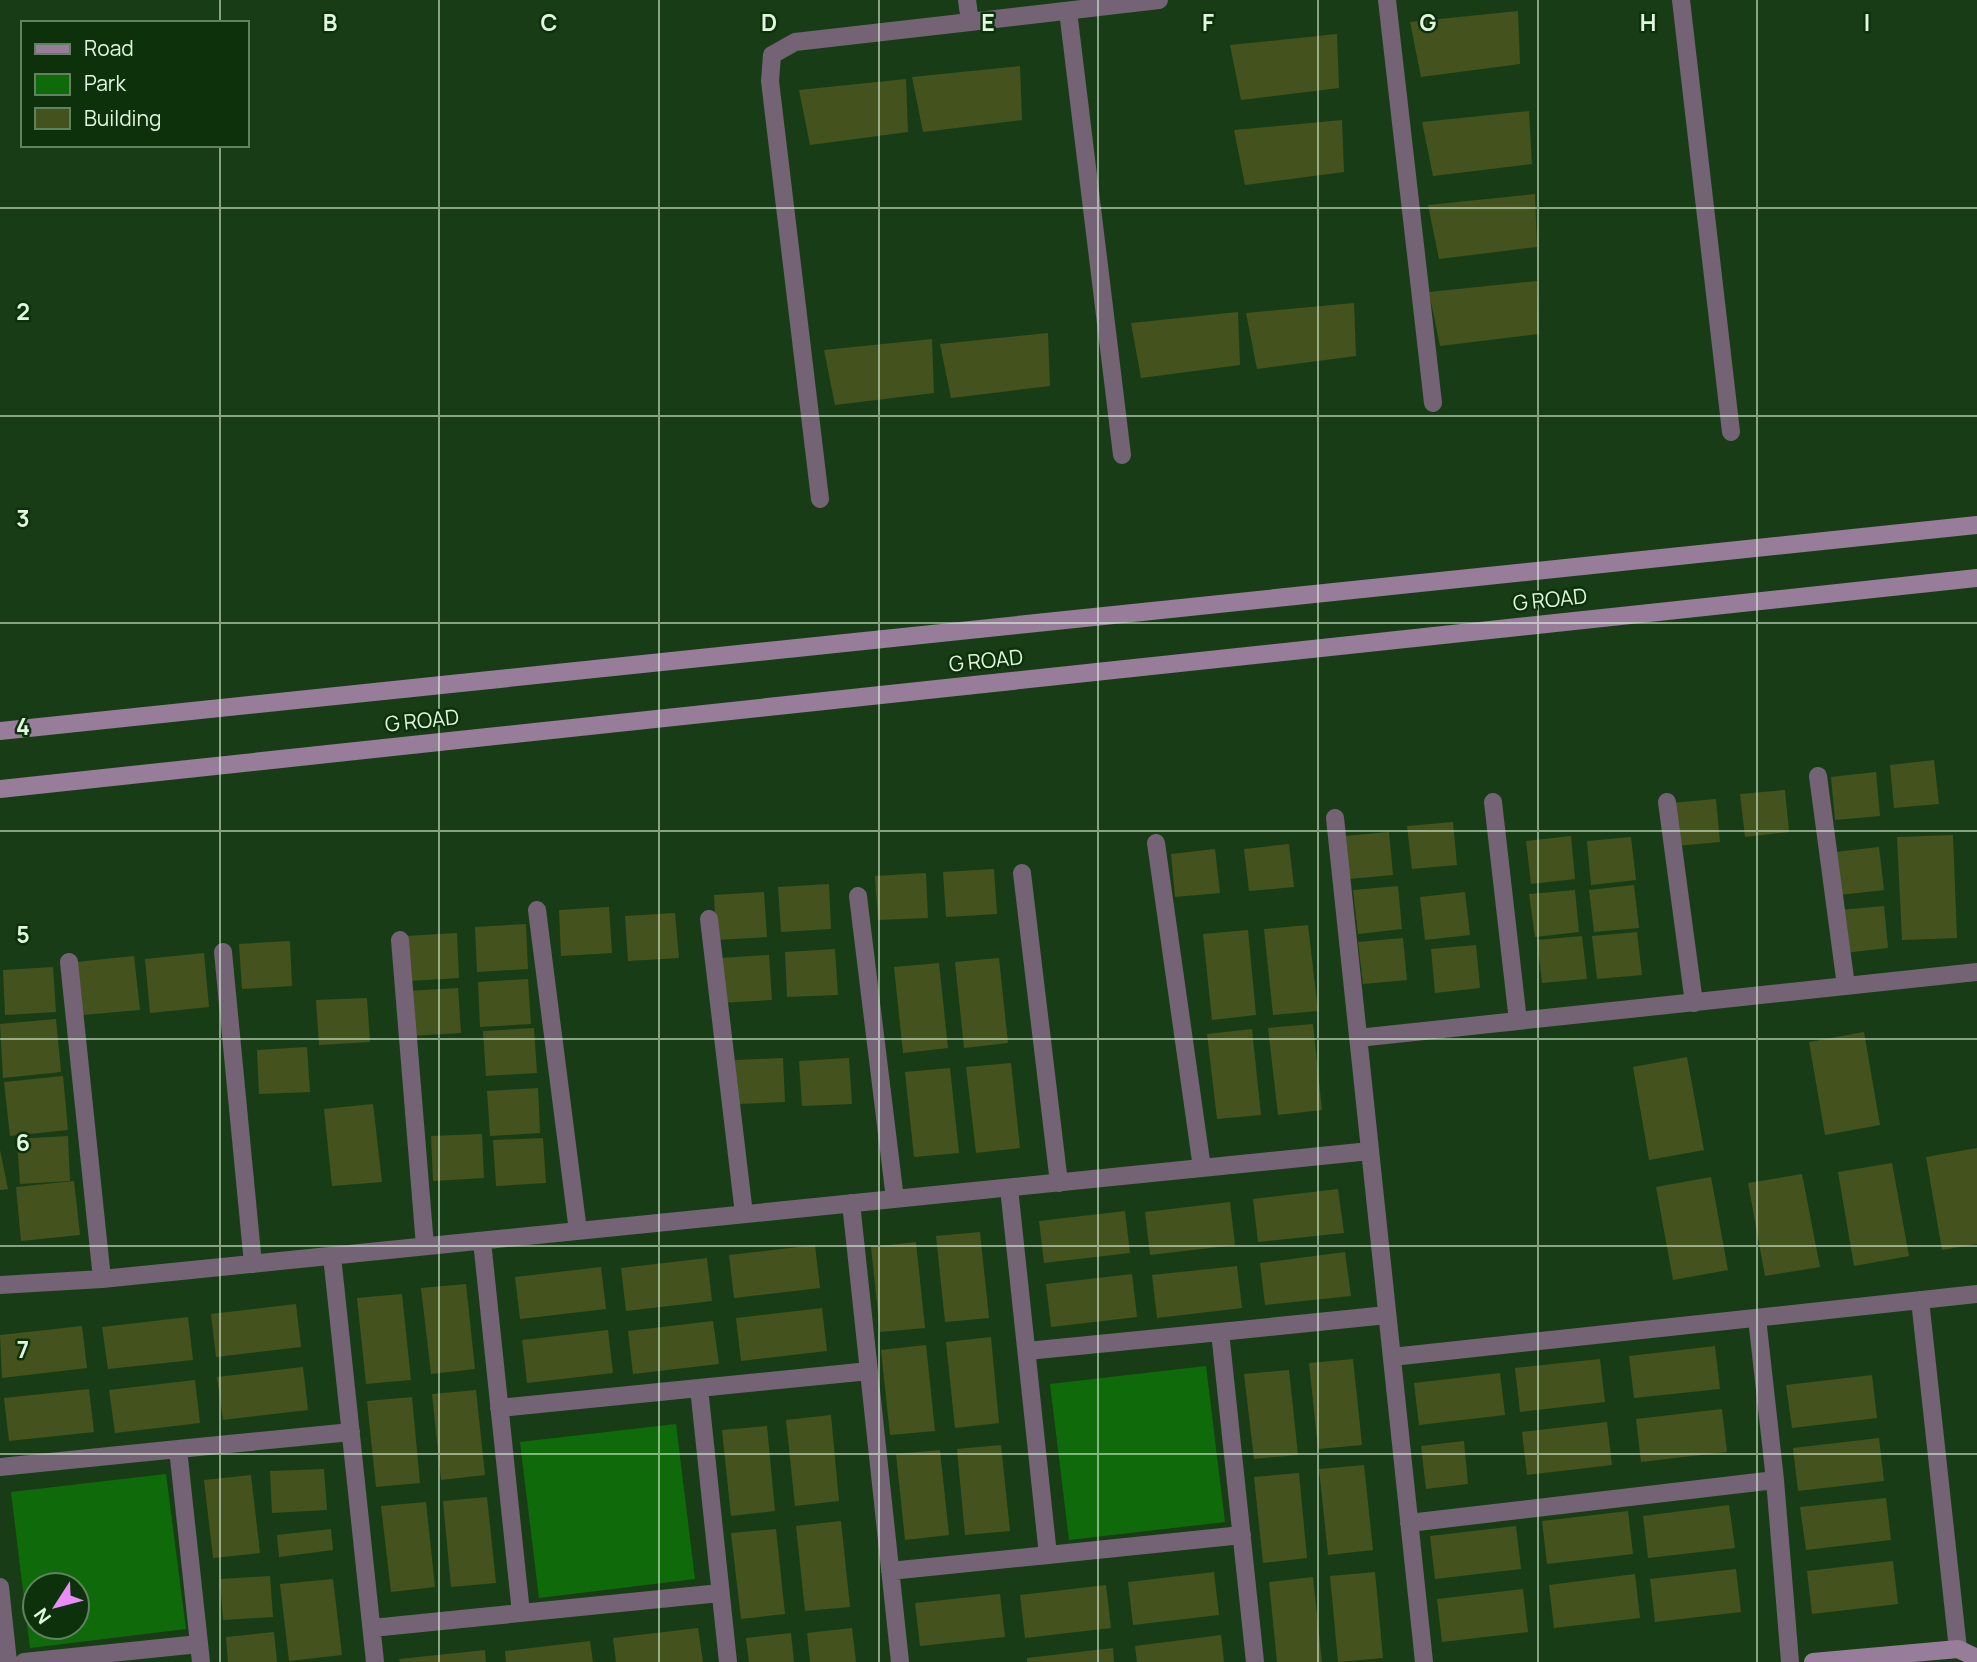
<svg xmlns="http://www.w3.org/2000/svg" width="1977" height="1662" font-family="Manrope,sans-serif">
  <rect width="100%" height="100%" fill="#183d16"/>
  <path fill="#0f6b0a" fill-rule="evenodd" d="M1206,1366L1225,1522L1069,1540L1050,1384Z
    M676,1424L695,1579L539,1598L520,1442Z
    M166,1474L186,1629L30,1648L11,1492ZM77,1585V1627H35V1585Z"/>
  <path fill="#44521d" d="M1518,11L1520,64L1421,77L1410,22Z
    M1337,34L1339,88L1241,100L1230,45Z
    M1020,66L1022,120L923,132L912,77Z
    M906,79L908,132L810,145L799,90Z
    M1529,111L1532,164L1433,176L1422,122Z
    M1342,120L1344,172L1245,185L1234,130Z
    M1535,194L1537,247L1439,259L1428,205Z
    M1537,281L1539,334L1440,346L1429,292Z
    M1354,303L1356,356L1257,369L1246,313Z
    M1238,312L1240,365L1141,378L1131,323Z
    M1048,333L1050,386L951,398L940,344Z
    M932,339L934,393L835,405L824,350Z
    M1934,760L1939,804L1894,808L1890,765Z
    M1876,772L1880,816L1835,820L1831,777Z
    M1785,790L1789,832L1745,837L1740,794Z
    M1716,799L1720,842L1676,846L1671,803Z
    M1453,822L1457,865L1412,869L1407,826Z
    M1389,832L1393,875L1349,879L1345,836Z
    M1953,835L1957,938L1902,940L1897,837Z
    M1571,836L1575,879L1531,884L1526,841Z
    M1631,837L1636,880L1591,885L1587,841Z
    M1289,844L1294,887L1249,891L1244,849Z
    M1879,847L1884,890L1839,895L1835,852Z
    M1215,849L1220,893L1175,897L1171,854Z
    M994,869L997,914L946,917L943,872Z
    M926,873L928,918L878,920L875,876Z
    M829,884L831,929L781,932L778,887Z
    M1634,885L1639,928L1594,932L1589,890Z
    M1398,886L1402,929L1358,934L1353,890Z
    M1575,890L1579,932L1535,937L1529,894Z
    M764,892L767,937L716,940L714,895Z
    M1465,892L1470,935L1425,940L1420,897Z
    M1884,906L1888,948L1844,953L1840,910Z
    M609,907L612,953L561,956L559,910Z
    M675,913L679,958L628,961L625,916Z
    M526,924L528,969L477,972L475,927Z
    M1308,925L1318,1011L1273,1015L1264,929Z
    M1248,930L1256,1015L1212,1020L1203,934Z
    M1637,932L1642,975L1597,979L1592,936Z
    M457,933L459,978L408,981L406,936Z
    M1582,936L1587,979L1542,983L1537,940Z
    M1403,938L1407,980L1363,984L1358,942Z
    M290,941L292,986L242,989L239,944Z
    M1476,945L1480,988L1435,993L1431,949Z
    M835,949L838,995L787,997L785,952Z
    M204,953L209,1007L150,1013L145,959Z
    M769,955L772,1000L721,1003L719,958Z
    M134,956L140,1010L82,1015L76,962Z
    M999,958L1008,1043L964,1048L955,962Z
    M939,963L948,1048L903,1053L894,967Z
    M53,967L56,1012L5,1015L3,970Z
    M528,979L531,1024L480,1027L478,982Z
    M458,988L461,1033L410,1036L407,991Z
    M367,998L370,1042L319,1045L316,1000Z
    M56,1019L61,1072L3,1078L0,1024Z
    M1313,1024L1322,1110L1278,1115L1268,1028Z
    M534,1028L537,1073L486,1076L483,1031Z
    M1252,1029L1261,1115L1217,1119L1207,1034Z
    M1864,1032L1880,1125L1825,1135L1809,1042Z
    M307,1047L310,1092L259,1094L257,1050Z
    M1687,1057L1704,1150L1649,1160L1633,1067Z
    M783,1058L785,1102L737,1104L735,1060Z
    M849,1058L852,1104L802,1106L799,1061Z
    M1011,1063L1020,1148L976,1153L966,1067Z
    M950,1068L959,1153L914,1157L905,1072Z
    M63,1076L68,1130L10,1136L4,1082Z
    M538,1088L540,1133L490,1136L487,1091Z
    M373,1104L382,1182L332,1186L324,1109Z
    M482,1134L484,1178L433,1181L431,1136Z
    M68,1136L70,1181L20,1184L17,1139Z
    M543,1138L546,1183L496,1186L493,1140Z
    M1977,1148V1244L1942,1250L1926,1157Z
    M0,1150L8,1189L0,1190Z
    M1892,1163L1909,1256L1854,1266L1838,1172Z
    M1802,1174L1820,1267L1765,1276L1748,1183Z
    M1711,1177L1728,1270L1673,1280L1656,1187Z
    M74,1181L80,1235L21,1241L16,1187Z
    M1338,1189L1344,1233L1258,1242L1253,1199Z
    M1230,1202L1235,1245L1150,1255L1145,1212Z
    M1125,1211L1130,1253L1044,1263L1039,1221Z
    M980,1232L989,1318L945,1322L936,1236Z
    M916,1242L925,1328L880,1332L871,1247Z
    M815,1245L820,1288L734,1298L729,1255Z
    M1345,1252L1351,1296L1265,1305L1260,1263Z
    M707,1258L712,1301L626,1311L621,1268Z
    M1237,1266L1242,1308L1157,1318L1152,1275Z
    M601,1267L606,1309L520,1319L515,1277Z
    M1132,1274L1137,1317L1051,1327L1046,1284Z
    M466,1284L475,1369L431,1374L421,1288Z
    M402,1294L411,1380L366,1384L357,1298Z
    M296,1304L301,1347L216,1357L211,1314Z
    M822,1308L827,1351L741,1361L736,1318Z
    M188,1317L193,1360L108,1369L102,1327Z
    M713,1321L719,1364L633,1374L628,1331Z
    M82,1326L87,1368L2,1378L0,1335Z
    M608,1330L613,1373L527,1383L522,1340Z
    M991,1337L999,1423L955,1428L946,1342Z
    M926,1345L935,1431L890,1435L881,1350Z
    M1715,1346L1720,1389L1634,1398L1629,1356Z
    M1353,1359L1362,1445L1318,1449L1309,1363Z
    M1600,1359L1605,1402L1520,1412L1515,1368Z
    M303,1367L308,1410L223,1420L217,1377Z
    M1289,1370L1298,1455L1254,1459L1244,1374Z
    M1500,1373L1505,1415L1419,1425L1414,1383Z
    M1872,1375L1877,1418L1792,1428L1786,1385Z
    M195,1380L200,1423L115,1433L109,1390Z
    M89,1389L94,1432L9,1441L4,1398Z
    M476,1390L485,1475L441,1480L432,1394Z
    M412,1397L420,1483L376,1487L367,1401Z
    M1722,1409L1727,1452L1641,1462L1636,1419Z
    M831,1415L839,1501L795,1506L786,1420Z
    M1607,1422L1612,1465L1527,1475L1522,1432Z
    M767,1426L775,1511L731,1516L722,1430Z
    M1879,1438L1884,1481L1798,1491L1793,1448Z
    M1464,1441L1468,1484L1426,1489L1421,1446Z
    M1001,1445L1010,1531L965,1535L957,1449Z
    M940,1450L949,1535L905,1540L896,1454Z
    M1364,1465L1373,1550L1328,1555L1319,1469Z
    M324,1469L327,1510L272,1513L270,1471Z
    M1299,1473L1307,1558L1263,1563L1254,1477Z
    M251,1475L260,1553L213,1558L204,1480Z
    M487,1497L496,1583L451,1587L443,1501Z
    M1886,1498L1891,1540L1806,1550L1800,1507Z
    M426,1502L435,1587L391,1592L381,1506Z
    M1729,1505L1735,1548L1648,1558L1643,1516Z
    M1628,1511L1633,1554L1547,1564L1542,1521Z
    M841,1521L850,1607L805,1611L796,1526Z
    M1516,1526L1521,1569L1435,1579L1430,1536Z
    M331,1529L333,1550L279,1557L277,1535Z
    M776,1529L785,1614L741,1619L731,1533Z
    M1893,1561L1898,1604L1812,1614L1807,1571Z
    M1736,1569L1741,1612L1655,1622L1650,1579Z
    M1214,1572L1219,1615L1133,1625L1128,1582Z
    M1375,1572L1383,1658L1338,1662L1330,1576Z
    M1635,1574L1640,1618L1554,1628L1549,1585Z
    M270,1576L273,1617L223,1620L220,1579Z
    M1313,1577L1322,1662H1277L1269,1582Z
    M333,1579L342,1655L289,1661L280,1584Z
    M1106,1585L1111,1628L1025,1638L1020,1595Z
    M1523,1589L1528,1632L1442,1642L1437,1599Z
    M1000,1594L1005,1637L920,1646L915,1603Z
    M698,1628L703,1662H616L613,1638Z
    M852,1628L856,1662H810L807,1633Z
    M274,1632L277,1662H228L226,1637Z
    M791,1633L794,1662H749L746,1638Z
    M1221,1635L1224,1662H1137L1135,1646Z
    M590,1641L593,1662H506L505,1651Z
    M1113,1648L1114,1662H1027V1658Z
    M485,1650L486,1662H400L399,1659Z"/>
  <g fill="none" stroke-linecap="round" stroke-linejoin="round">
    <path stroke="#736375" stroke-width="18" d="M967,0L970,22L1159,0
      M1387,0L1433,403
      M1681,0L1731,432
      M1068,11L1122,455
      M820,499L770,81L772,55L795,42L970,22
      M1818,776L1846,986
      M1493,802L1518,1021
      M1667,802L1694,1003
      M1335,818L1424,1662
      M1156,843L1202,1168
      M1022,873L1059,1183
      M858,896L895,1199
      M537,910L578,1231
      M709,919L744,1214
      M400,940L425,1246
      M223,952L253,1264
      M69,962L102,1279
      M1358,1038L1977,972
      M851,1203L900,1662
      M482,1241L521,1613
      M332,1256L375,1662
      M0,1285L102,1279L1370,1151
      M1920,1300L1958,1649
      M1757,1318L1775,1480L1790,1662
      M1027,1351L1220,1332
      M1392,1357L1977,1294
      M499,1408L699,1388
      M0,1467L178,1449
      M1409,1523L1775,1480
      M1048,1555L1242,1535
      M890,1571L1048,1555L1009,1188
      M0,1587L8,1662
      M372,1628L720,1593
      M24,1662L199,1644
      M201,1662L178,1449L351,1432
      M728,1662L699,1388L869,1371
      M1255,1662L1220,1332L1387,1315"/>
    <path stroke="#977d9a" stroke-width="18" d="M0,731L1977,525
      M0,789L1977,578
      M1813,1662L1958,1649L1977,1658"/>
  </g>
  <path fill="none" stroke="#e2f7e0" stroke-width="2" stroke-opacity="0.55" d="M220,0V23M439,0V1662M659,0V1662M879,0V1662M1098,0V1662M1318,0V1662M1538,0V1662M1757,0V1662M220,145V1662M0,208H1977M0,416H1977M0,623H1977M0,831H1977M0,1039H1977M0,1246H1977M0,1454H1977"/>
  <g text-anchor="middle" stroke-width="5" stroke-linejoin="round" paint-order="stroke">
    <g font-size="21" fill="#e2f7e0" stroke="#0d320b">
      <text transform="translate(1550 600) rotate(-6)" y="7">G ROAD</text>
      <text transform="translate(986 661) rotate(-6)" y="7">G ROAD</text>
      <text transform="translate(422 721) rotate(-6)" y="7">G ROAD</text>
    </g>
  </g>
  <g font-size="23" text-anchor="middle" font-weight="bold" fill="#e2f7e0" stroke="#0d320b" stroke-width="5" stroke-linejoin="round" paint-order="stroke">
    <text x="330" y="31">B</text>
    <text x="549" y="31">C</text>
    <text x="769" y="31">D</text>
    <text x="988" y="31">E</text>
    <text x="1208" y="31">F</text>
    <text x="1428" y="31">G</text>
    <text x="1648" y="31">H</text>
    <text x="1867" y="31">I</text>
    <text x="23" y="320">2</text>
    <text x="23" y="527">3</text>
    <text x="23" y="735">4</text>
    <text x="23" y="943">5</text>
    <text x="23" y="1151">6</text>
    <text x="23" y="1358">7</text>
  </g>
  <rect x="21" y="21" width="228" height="126" fill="#0d320b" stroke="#628160" stroke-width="2"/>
  <rect x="35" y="44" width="35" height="10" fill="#977d9a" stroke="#628160" stroke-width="2"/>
  <text x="84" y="56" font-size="21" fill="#e2f7e0">Road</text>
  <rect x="35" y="74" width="35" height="21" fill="#0f6b0a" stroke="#628160" stroke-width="2"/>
  <text x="84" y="91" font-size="21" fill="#e2f7e0">Park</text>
  <rect x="35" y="108" width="35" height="21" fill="#44521d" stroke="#628160" stroke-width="2"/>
  <text x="84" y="126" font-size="21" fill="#e2f7e0">Building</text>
  <g transform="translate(56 1606) rotate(234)"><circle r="33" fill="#0d320b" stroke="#628160" stroke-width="2"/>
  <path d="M0-5L12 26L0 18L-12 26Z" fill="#ec8cfa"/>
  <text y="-10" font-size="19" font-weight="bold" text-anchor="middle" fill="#e2f7e0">N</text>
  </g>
</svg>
